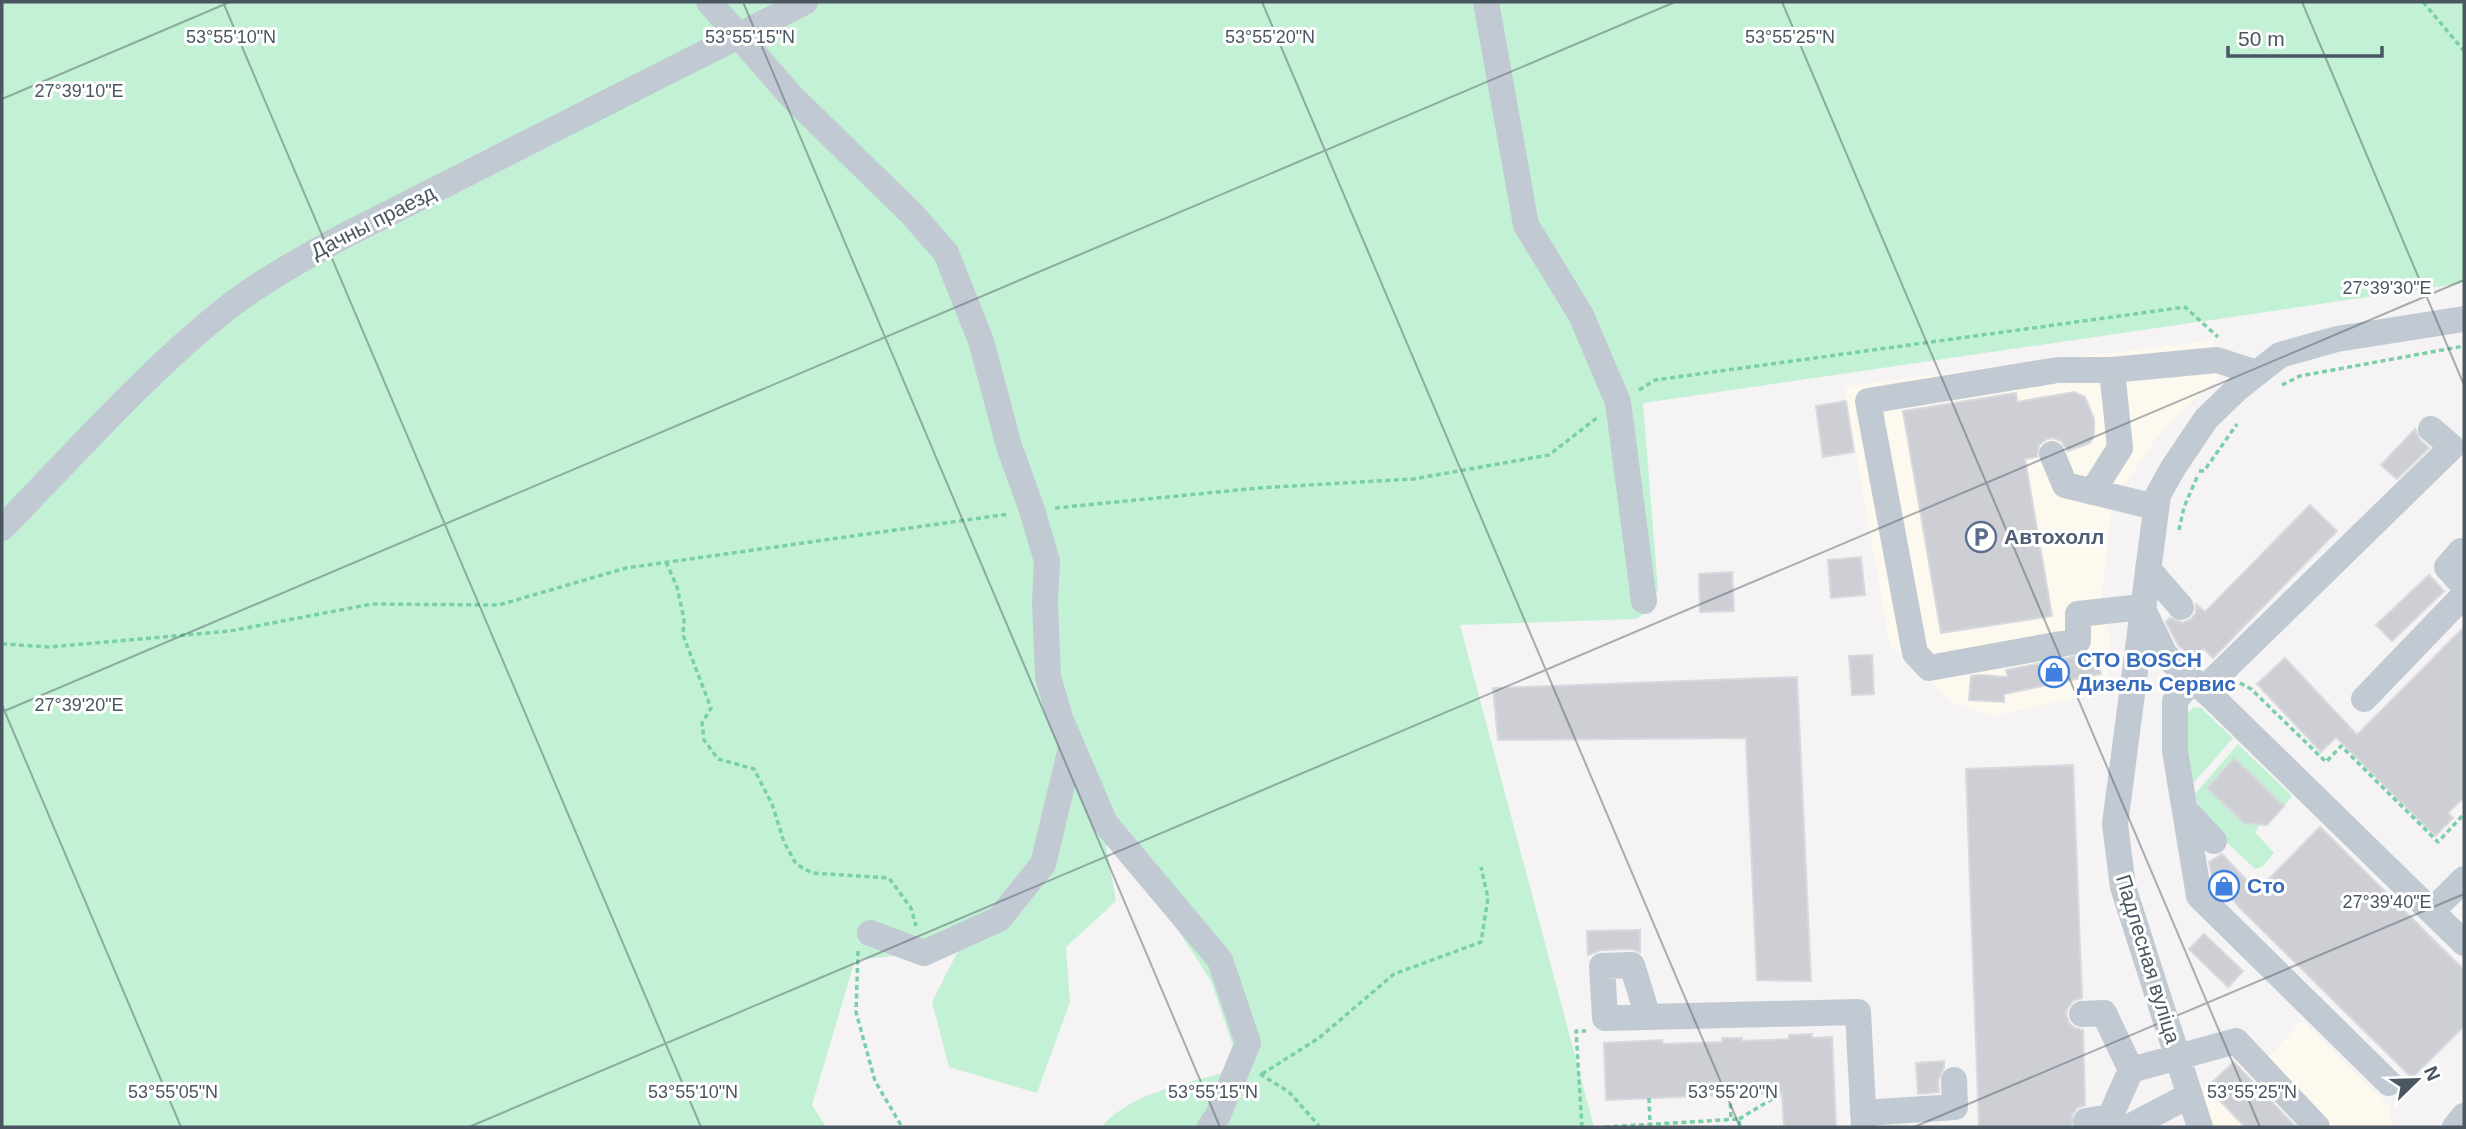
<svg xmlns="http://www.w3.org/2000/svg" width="2466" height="1129" font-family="Helvetica,sans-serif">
  <rect width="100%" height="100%" fill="#f5f3f3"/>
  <path fill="#fdf9ef" d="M2213,340L2218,379L2187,405L2156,439L2115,498L2112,507L2101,601L2110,638L2106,691L1993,716L1952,702L1890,645L1844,386Z
    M2302,1021L2390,1106L2391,1127H2210L2198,1091L2207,1087L2237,1059L2252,1075Z"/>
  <path fill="#c3f1d5" d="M2,2H2464V283L1643,403L1658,590L1648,611L1636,619L1460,625L1594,1127H1101C1136,1088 1194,1084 1240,1067L1211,981L1100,810L1116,901L1066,947L1070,1002L1037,1093L949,1067L932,1002L959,949L855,960L812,1105L826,1127H2Z
    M2194,707L2201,708L2233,738L2191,786L2185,722L2188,712Z
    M2238,744L2292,796L2284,806L2234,759L2207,788L2244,823L2260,824L2255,832L2274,853L2262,867L2255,869L2203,820L2195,794Z"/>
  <path fill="#cdcfd5" stroke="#d7d9de" stroke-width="2" d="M2074,392L2085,397L2094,419V436L2090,443L2068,451L2061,441L2053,438L2047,439L2039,445L2037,457L2025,459L2052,616L1941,633L1903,411L2016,393L2017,402Z
    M1846,401L1854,452L1823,457L1816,406Z
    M2415,429L2420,440L2429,448L2397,479L2381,465Z
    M2310,505L2337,531L2213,658L2204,649L2193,659L2178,645L2166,622L2170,618L2183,623L2191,619L2196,613V604L2205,612Z
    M1861,557L1865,595L1831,598L1828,560Z
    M1732,572L1734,611L1700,612L1699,574Z
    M2429,575L2444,591L2392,641L2376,625Z
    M2464,627V797L2448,813L2453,818L2435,836L2336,737L2321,752L2257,684L2285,658L2357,735Z
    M2097,652L2101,674L2004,694V702L1969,700L1971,676L1980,675L2008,677L2006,670Z
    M1872,655L1874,694L1852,695L1849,656Z
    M1797,677L1811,981L1757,980L1746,738L1498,740L1493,688Z
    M2234,758L2284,806L2267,825L2244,823L2207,788Z
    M2073,765L2082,998L2073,1001L2068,1007L2066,1014L2069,1023L2075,1028L2083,1030L2085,1105L2077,1108L2072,1115V1127H1979L1966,769Z
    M2320,827L2464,970V1026L2412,1078L2240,908L2212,876L2209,862L2222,854L2257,891Z
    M1640,930V952L1631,949L1601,950L1588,955L1587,931Z
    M2204,934L2243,971L2228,987L2189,949Z
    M1812,1034V1038L1832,1037L1836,1127H1784L1782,1093L1606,1100L1604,1043L1662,1040L1663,1044L1722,1042V1038H1742V1041L1789,1039V1035Z
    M1944,1061V1068L1938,1080L1939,1092L1918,1094L1916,1063Z
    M2234,1062L2296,1127H2245L2207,1087Z"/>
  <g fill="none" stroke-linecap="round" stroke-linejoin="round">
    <path stroke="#7ad0a6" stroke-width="3.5" stroke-dasharray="5 3.5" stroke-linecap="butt" d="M2423,2L2464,51
      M2282,385L2300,376L2464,346
      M1639,390L1655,380L2185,307L2218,337
      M2199,471H2204L2237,424
      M1055,508L1259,488L1413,479L1549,455L1598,417
      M2179,530L2184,507L2198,475
      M666,562L677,587L684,619L683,635L711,708L702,723L704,740L718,759L754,769L772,804L784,842L796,864L812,873L889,878L911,908L916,926
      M2,644L50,647L230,631L372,604L499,605L626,568L1009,514
      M2240,683L2251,689L2326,762L2341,746L2438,842L2464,814
      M858,951L856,1012L875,1081L902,1127
      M1260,1074L1289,1092L1320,1127
      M1262,1074L1319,1038L1394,974L1481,942L1488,898L1481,867
      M1730,1095L1731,1120
      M1649,1098L1650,1124
      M1739,1119L1782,1093
      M1582,1127L1576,1031H1586
      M1605,1127L1739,1119L1740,1127"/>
    <path stroke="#c1cad2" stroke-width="26" d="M709,2L792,97L912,214L946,253L981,341L1009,446L1032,510L1047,561L1045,602L1048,677L1060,718L1105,823L1220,960L1248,1043L1218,1115L1210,1127
      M1486,2L1526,225L1581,315L1618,402L1644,601
      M2257,373L2217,360L2112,370H2058L1868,401L1915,653L1929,668L2078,641V614L2142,607L2165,655L2212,697L2464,943
      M2052,454L2065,485L2155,507
      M2092,492L2120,448L2112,370
      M2,528C72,457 139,380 216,317C253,286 295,263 338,239L805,2
      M2464,554L2461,551L2447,567L2464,586
      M2148,569L2181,607
      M2192,679L2175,701V751L2199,896L2389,1083
      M2204,689L2452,447L2431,429
      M2364,699L2464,595
      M2185,810L2214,841
      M2432,911L2464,879
      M870,933L924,953L999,919L1043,864L1071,748
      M2082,1014L2104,1013L2131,1070L2236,1041L2317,1127
      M1648,1017L1632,965L1602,966L1605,1018L1858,1012L1864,1127
      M1863,1113L1955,1107L1954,1080
      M2086,1121L2110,1117L2131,1070
      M2129,1127L2190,1095
      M2200,1127L2123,887L2115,824L2158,495L2173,468L2206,419L2238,388L2280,355L2337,339L2464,319
      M2455,1127L2464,1116"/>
  </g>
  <path fill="none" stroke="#4a5661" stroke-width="2" stroke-opacity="0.45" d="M223,2L701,1127M743,2L1220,1127M1262,2L1740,1127M1782,2L2260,1127M2302,2L2464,385M2,99L230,2M2,705L181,1127M2,712L1675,2M469,1127L2464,280M1914,1127L2464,894"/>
  <defs>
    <g id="parking-ring" transform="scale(1.575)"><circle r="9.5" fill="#fff" stroke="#5c6f8a" stroke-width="1.5"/><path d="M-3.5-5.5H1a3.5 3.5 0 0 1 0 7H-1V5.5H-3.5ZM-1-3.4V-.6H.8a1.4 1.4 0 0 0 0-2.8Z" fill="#5c6f8a"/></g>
    <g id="shop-ring" transform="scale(1.575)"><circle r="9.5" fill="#fff" stroke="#3f7fe0" stroke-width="1.5"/><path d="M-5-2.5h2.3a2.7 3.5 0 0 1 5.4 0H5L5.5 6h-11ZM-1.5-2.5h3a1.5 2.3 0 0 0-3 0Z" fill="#3f7fe0"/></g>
  </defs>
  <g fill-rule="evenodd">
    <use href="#parking-ring" x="1981" y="537"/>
    <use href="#shop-ring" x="2054" y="672"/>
    <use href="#shop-ring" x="2224" y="886"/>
  </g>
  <g text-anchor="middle" stroke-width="6" stroke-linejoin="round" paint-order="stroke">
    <g font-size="21" fill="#4a5661" stroke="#fff">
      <text transform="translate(373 222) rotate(-27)" y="7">Дачны праезд</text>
      <text transform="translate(2148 959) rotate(73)" y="7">Падлесная вуліца</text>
    </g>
    <g font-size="21" font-weight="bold" fill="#4e5e75" stroke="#fff" text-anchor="start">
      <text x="2004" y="544">Автохолл</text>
    </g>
    <g font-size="21" font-weight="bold" fill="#366cbe" stroke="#fff" text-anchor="start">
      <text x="2077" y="667">СТО BOSCH<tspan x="2077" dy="24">Дизель Сервис</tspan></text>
      <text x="2247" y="893">Сто</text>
    </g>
  </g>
  <g font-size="18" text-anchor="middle" fill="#4a5661" stroke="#fff" stroke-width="6" stroke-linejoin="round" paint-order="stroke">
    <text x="231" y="43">53°55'10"N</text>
    <text x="750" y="43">53°55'15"N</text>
    <text x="1270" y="43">53°55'20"N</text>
    <text x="1790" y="43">53°55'25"N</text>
    <text x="79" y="97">27°39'10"E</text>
    <text x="2387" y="294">27°39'30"E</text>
    <text x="79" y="711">27°39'20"E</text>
    <text x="2387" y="908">27°39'40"E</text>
    <text x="173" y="1098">53°55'05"N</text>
    <text x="693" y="1098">53°55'10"N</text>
    <text x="1213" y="1098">53°55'15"N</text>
    <text x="1733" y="1098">53°55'20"N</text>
    <text x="2252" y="1098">53°55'25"N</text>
  </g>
  <rect width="2466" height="1129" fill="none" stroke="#4a5661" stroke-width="7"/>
  <g transform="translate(2417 1080) rotate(67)" stroke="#ffffff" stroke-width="5" paint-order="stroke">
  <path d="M0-5L12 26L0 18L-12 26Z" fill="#4a5661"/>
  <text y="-10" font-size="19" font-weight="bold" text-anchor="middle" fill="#4a5661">N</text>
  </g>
  <path d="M2228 46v10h154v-10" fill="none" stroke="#4a5661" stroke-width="3.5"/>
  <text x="2238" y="46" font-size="21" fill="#4a5661" stroke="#ffffff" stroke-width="5" paint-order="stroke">50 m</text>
</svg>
